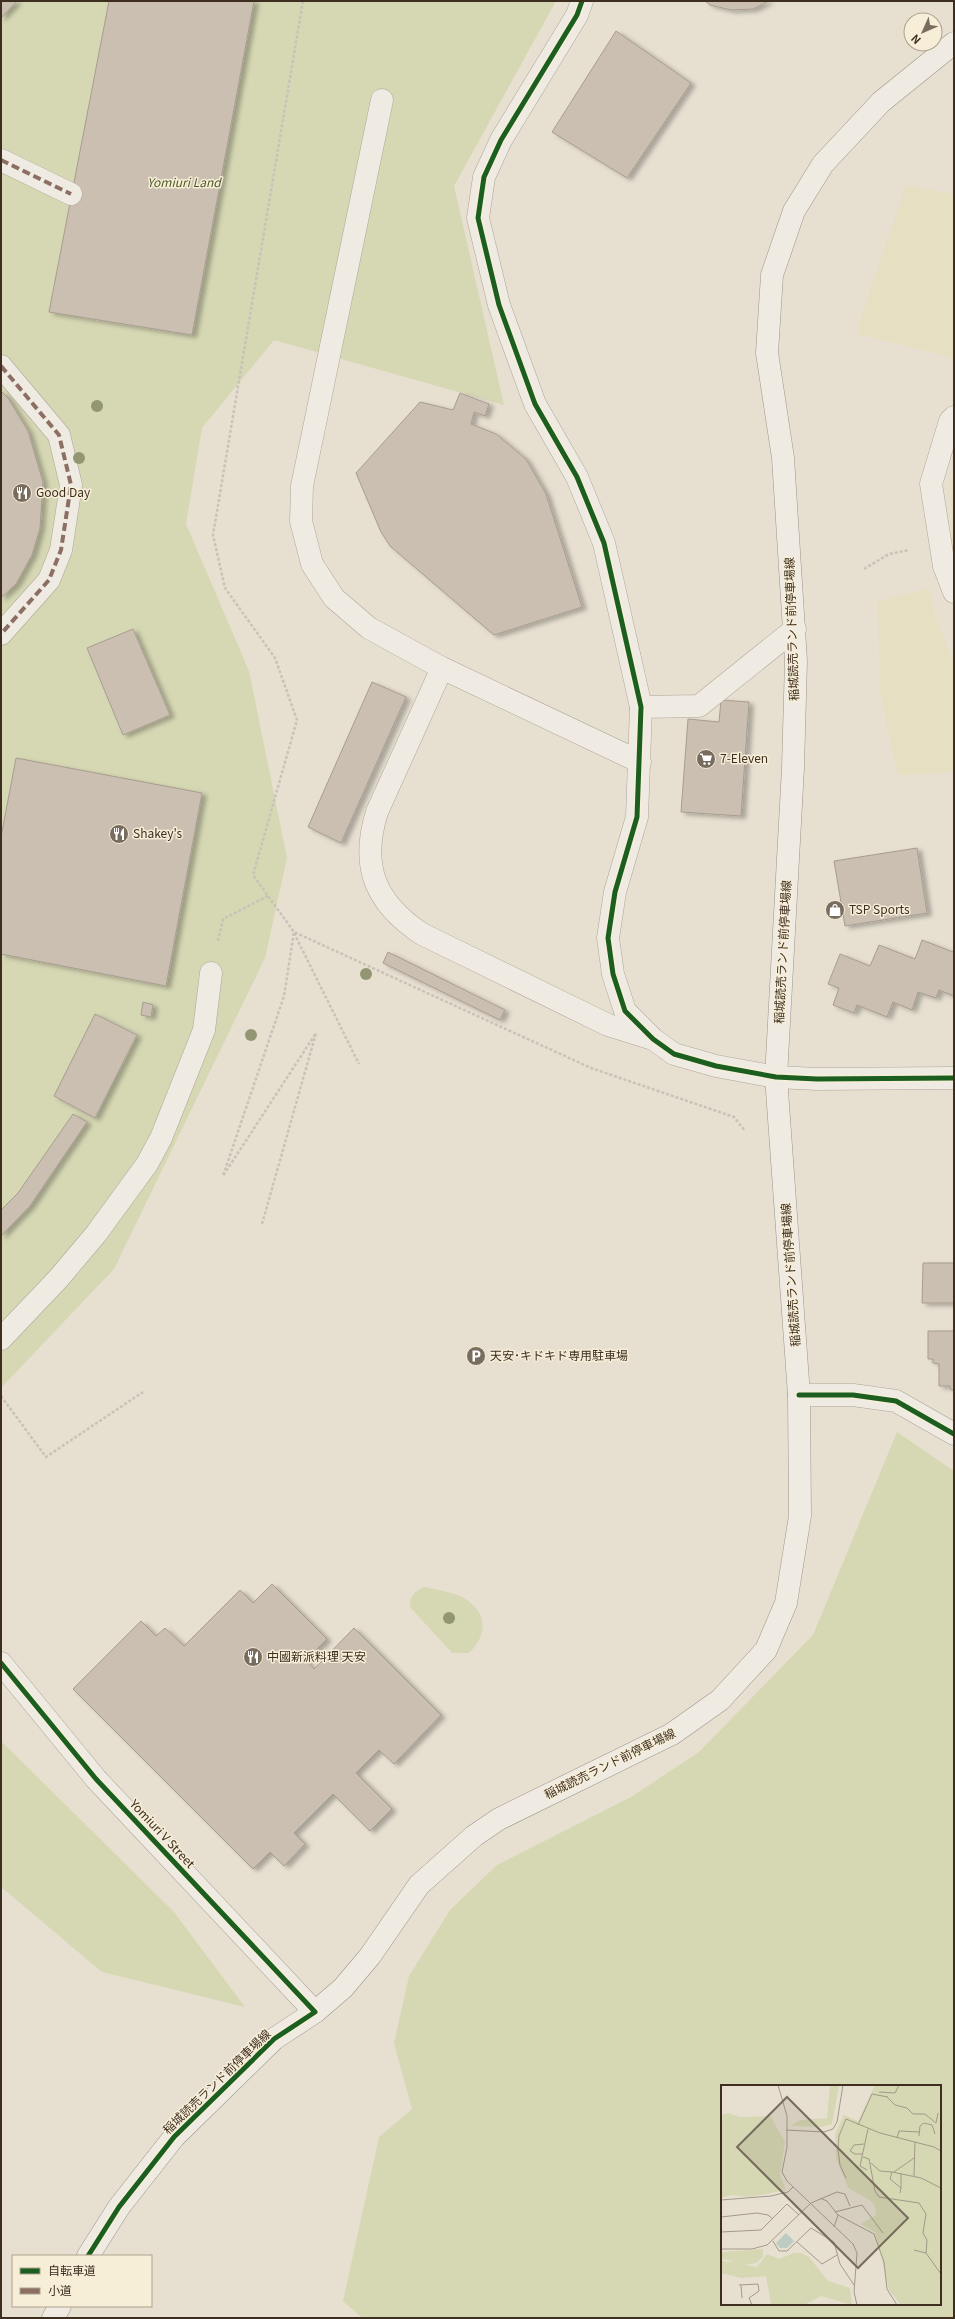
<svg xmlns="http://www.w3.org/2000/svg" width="955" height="2319" font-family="Georgia,'Noto Sans JP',serif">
  <defs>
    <filter id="shadow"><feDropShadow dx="4.5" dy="2.5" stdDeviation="2" flood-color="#0004"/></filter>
  </defs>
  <rect width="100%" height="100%" fill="#e7e0d1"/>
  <path fill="#e6dfc2" d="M906,186L954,194V358L856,334Z
    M954,473V554L951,541L950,481Z
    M929,588L937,622L954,663V772L898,775L880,692L878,602Z"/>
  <path fill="#d6d7b3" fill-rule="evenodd" d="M1,1H556L454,186L504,405L274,340L202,428L186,524L249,671L287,858L265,958L114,1269L1,1388Z
    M897,1432L954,1471V2318H362L343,2301L379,2137L412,2109L394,2043L409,1976L450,1910L497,1865L631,1797L699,1752L813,1635ZM722,2086H940V2304H722Z
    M425,1587C437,1590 454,1592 464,1598C488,1613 488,1634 469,1653H452L410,1607C410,1596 414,1591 425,1587Z
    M1,1741L174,1912L245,2007L102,1972L1,1887Z"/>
  <path fill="#cbbfb2" stroke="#a89c90" filter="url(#shadow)" d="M1,1H17L1,18Z
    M109,1H254L192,335L49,312Z
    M705,1H769L753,9L731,10L710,5Z
    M616,31L691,83L627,178L552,132Z
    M1,391L8,398L28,431L43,482L40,528L32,555L16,584L1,598Z
    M460,393L489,404L485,416L474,412L471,424L496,434L526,459L546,494L582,607L494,635L390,546L381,532L356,473L420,402L453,410Z
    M133,629L170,715L123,735L87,648Z
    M372,682L406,697L341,843L308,827Z
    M721,700L749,702L741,816L681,812L688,719L719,722Z
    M16,758L202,793L166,986L1,954V837Z
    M917,848L927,913L845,926L834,861Z
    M922,940L953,952L954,950V996L939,990L936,998L918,992L912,1010L893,1002L887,1017L857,1005L854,1013L833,1005L839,988L828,984L840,954L870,966L879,945L915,959Z
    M388,952L505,1010L500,1020L383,963Z
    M143,1002L153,1005L151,1017L141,1015Z
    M95,1014L137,1035L95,1118L54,1096Z
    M73,1114L87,1122L30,1206L1,1236V1210L18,1193Z
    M923,1263H954V1303H922Z
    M928,1331H954V1390H951L950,1386H939V1364L933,1363V1359H928Z
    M272,1584L327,1639L306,1660L314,1669L354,1628L441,1715L394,1764L379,1750L356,1773L392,1809L370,1831L333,1794L294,1833L305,1844L284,1866L270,1852L253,1869L73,1689L141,1621L156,1636L165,1628L184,1646L240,1590L253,1603Z"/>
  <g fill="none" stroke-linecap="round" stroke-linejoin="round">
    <g stroke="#ada599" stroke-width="23">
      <path id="service" d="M382,100L302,486L301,521L312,564L334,598L369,628L442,668L640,762
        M954,417L950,421L931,484L944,566L954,592
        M442,668L377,812C360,866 375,903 422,934L608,1025L653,1039
        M641,707L699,706L795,629
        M1,1339L58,1279L96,1234L147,1164L161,1138L204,1030L211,973"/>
    </g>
    <g stroke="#ada599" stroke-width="23">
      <path id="pedestrian" d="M1,160L71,194
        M1,366L59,435L71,485L61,550L49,580L1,634"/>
    </g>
    <g stroke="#ada599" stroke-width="23">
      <path id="minor" d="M799,1395H853L896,1401L954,1434"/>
    </g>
    <g stroke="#ada599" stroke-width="23">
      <path id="tertiary" d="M582,1L577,15L501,140L484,177L478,218L499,305L535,404L577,477L604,543L641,707L637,817L615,892L608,938L613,974L625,1011L653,1039L674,1054L716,1066L776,1077L817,1079L954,1078
        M1,1663L96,1779L315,2012"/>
    </g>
    <g stroke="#9c958a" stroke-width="23">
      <path id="secondary" d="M88,2256L119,2207L174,2137L274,2039L315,2012L343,1988L370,1956L419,1885L474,1836L499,1819L672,1734L720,1700L766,1650L786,1603L800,1516L799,1395L776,1077L793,768L796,661L783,458L767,353L772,275L794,211L823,164L881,102L954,43
        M53,2318L60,2306"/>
    </g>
    <path stroke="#c8c2b9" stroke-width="2.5" stroke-dasharray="3 2" stroke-linecap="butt" d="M303,1L213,535L225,588L275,658L297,720L253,875L294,932L591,1068L734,1117L745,1131
      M864,569L889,554L909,550
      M294,933L359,1064
      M218,941L223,919L268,896
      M262,1224L316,1033L223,1176L284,996L294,932
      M1,1396L46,1457L143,1392"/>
    <use href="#service" stroke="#efebe3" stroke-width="22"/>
    <use href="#pedestrian" stroke="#efebe3" stroke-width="22"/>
    <use href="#minor" stroke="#efebe3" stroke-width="22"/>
    <use href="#tertiary" stroke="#efebe3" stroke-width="22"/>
    <use href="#secondary" stroke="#efebe3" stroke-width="22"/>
    <path stroke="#8d6e63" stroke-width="4" stroke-dasharray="8 4" stroke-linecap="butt" d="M1,160L71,194
      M1,366L59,435L71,485L61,550L49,580L1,634"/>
    <g stroke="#f7eed8" stroke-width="8">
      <path id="cycleway" d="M582,1L577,15L501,140L484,177L478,218L499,305L535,404L577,477L604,543L641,707L637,817L615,892L608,938L613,974L625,1011L653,1039L674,1054L716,1066L776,1077L817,1079L954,1078
        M799,1395H853L896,1401L954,1434
        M1,1663L96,1779L315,2012L274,2039L174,2137L119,2207L88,2256"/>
    </g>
    <use href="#cycleway" stroke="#1b5e20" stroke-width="5"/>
  </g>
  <g fill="#929673">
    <circle cx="97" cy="406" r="6"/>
    <circle cx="79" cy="458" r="6"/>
    <circle cx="366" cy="974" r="6"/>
    <circle cx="251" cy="1035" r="6"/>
    <circle cx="449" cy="1618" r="6"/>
  </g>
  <defs>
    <g id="restaurant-disc" transform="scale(1)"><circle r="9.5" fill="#786c5e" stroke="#f7eed8"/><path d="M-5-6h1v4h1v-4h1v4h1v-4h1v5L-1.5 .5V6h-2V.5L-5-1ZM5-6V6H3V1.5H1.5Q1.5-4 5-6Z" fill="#fff"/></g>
    <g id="supermarket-disc" transform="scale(1)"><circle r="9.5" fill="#786c5e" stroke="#f7eed8"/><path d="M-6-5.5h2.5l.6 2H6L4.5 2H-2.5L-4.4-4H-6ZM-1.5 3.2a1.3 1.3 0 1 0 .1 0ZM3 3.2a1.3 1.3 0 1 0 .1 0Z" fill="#fff"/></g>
    <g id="shop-disc" transform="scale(1)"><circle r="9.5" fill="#786c5e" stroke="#f7eed8"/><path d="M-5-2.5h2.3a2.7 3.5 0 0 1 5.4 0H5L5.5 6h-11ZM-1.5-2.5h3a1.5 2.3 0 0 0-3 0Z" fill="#fff"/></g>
    <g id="parking-disc" transform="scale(1)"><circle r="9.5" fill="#786c5e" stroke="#f7eed8"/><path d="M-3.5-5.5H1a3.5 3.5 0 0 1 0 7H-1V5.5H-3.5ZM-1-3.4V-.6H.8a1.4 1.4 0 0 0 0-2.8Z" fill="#fff"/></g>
  </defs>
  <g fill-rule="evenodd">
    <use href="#restaurant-disc" x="22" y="493"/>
    <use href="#supermarket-disc" x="706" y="759"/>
    <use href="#restaurant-disc" x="119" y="834"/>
    <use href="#shop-disc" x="835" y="910"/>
    <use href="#parking-disc" x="476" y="1356"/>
    <use href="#restaurant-disc" x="253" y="1657"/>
  </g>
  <g text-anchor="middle" stroke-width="3" stroke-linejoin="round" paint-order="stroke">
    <g font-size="12" font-style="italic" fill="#4d5a26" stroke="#f7eed8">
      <text x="184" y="187">Yomiuri Land</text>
    </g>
    <g font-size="12" fill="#3d2e20" stroke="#f7eed8" text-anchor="start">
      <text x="36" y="497">Good Day</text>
      <text x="720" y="763">7-Eleven</text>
      <text x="133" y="838">Shakey's</text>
      <text x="849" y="914">TSP Sports</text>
      <text x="490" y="1360">天安･キドキド専用駐車場</text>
      <text x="267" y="1661">中國新派料理 天安</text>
    </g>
    <g font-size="12" fill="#3d2e20" stroke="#f7eed8">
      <text transform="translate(792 629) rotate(-92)" y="4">稲城読売ランド前停車場線</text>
      <text transform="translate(783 952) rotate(-87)" y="4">稲城読売ランド前停車場線</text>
      <text transform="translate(791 1275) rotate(-94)" y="4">稲城読売ランド前停車場線</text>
      <text transform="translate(610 1764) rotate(-26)" y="4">稲城読売ランド前停車場線</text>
      <text transform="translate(162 1834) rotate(47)" y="4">Yomiuri V Street</text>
      <text transform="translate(217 2082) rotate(-44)" y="4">稲城読売ランド前停車場線</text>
    </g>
  </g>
  <g transform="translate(721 2085)">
    <rect width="220" height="220" fill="#e7e0d1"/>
    <path d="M109,0H118L111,39L101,42L69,41L79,35L106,33ZM154,0H220V220H180L168,205L154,147L140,139L155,130L154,122L150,116L127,103L115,73L114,50L120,36L123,30L137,36ZM7,28L19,32L49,31L64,57L59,90L65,105L29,112L10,110L0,113V30ZM42,164V172L35,178L24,180L36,182L46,169L58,174L73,168H80L88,172L107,196L129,203L131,220L100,211L83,220L50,219L45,191L20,193L0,188V175L6,177L13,176L0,174V167Z" fill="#d6d7b3"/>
    <path d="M65,148L73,156L66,163H59L55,158Z" fill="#bcccc2"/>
    <path fill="none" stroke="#a3998a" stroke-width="1" d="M57,0L66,31V62L61,87L66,96L132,159L136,168L133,207L136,220M158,7L174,8L178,0M166,12L174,20L186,23L192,29H204L215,38L217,28M137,40L151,9L167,12M65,45L103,47L112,44L116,37L122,0M198,51L199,41L203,38L211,40L214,49M176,53L178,46L199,47M142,69H134L129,66L133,60L143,59M142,72L148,74L154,106L158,112L198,118L205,129L202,148L206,155L205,168M150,78L159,86L171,87M146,85L139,81L147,44M173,87L193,73M193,91L194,57M125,93L119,80L117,65L118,51L125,34L159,48L213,62L220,66M180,103V88M179,108L180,103L169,94L171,87L200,93L220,103M99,113L106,116L117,130L153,149L163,177L166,204L176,220M0,115L50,111L67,107L72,102M114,127L141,120L162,148M0,132L36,128L47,130L52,134M113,142L117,130M0,147L40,145L66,119L78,130M52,156L58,166H66L90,143L113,157L119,179L133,200M76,157L101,179L116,170M0,164H31L46,160L90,118L116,107L124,109L129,121M193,165L205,168L220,189M18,200L37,199L38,206L28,213L31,220M20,200L21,213"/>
    <path fill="#786c5e" fill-opacity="0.15" stroke="#786c5e" stroke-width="2" d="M66,12L187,133L137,183L16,62Z"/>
    <rect width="220" height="220" fill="none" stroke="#3d2e20" stroke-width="2"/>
  </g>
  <rect width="955" height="2319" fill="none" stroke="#3d2e20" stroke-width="4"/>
  <rect x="12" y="2255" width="140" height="52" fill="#f7eed8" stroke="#ada18e"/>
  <rect x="20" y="2268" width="20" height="6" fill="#1b5e20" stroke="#ada18e"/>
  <text x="48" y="2275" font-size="12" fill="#3d2e20">自転車道</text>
  <rect x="20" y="2288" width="20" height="6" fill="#8d6e63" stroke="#ada18e"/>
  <text x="48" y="2295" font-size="12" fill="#3d2e20">小道</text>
  <g transform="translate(923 32) rotate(225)"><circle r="19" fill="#f7eed8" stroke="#ada18e"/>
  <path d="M0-3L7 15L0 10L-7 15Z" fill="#786c5e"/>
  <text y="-6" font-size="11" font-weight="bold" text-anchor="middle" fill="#3d2e20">N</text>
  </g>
</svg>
